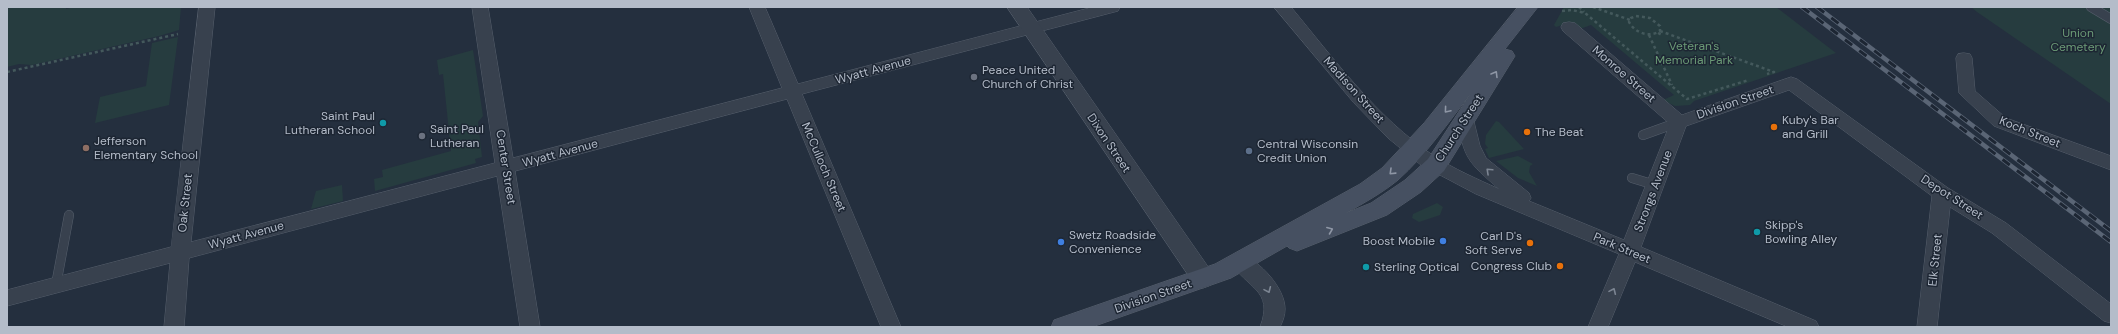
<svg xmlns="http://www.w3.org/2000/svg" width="2118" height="334" font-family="'DM Sans',sans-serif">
  <rect width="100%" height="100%" fill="#242f3e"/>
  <path fill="#263c3f" d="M7,7H66V9L74,7H181L179,30L159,36L32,65L19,64L7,67Z
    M1564,7H1776L1836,53L1694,101L1690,105L1675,106L1663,100L1674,95L1591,25L1580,29L1572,22L1556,27L1554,25Z
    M1971,7H2111V104L1977,12Z
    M178,37L169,105L95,123L100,97L146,86L152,43Z
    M473,50L483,116L478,122L482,157L475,159L476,163L375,191L374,179L383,177L382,170L451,151L443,74L439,75L437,60Z
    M1496,121L1499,122L1524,149L1489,158L1485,149L1488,148L1485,144L1486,135Z
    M1518,156L1533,164L1530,166L1529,172L1537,186L1518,178L1496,161Z
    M342,185L343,201L311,209L316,191Z
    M1437,203L1443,207L1440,215L1419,222L1412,218L1413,214Z"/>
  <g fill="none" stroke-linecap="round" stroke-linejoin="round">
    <g stroke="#565f6c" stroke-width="10">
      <path id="service" d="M2091,7L2111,19
        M1643,135L1679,122
        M1632,178L1655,185
        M56,285L69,215"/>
    </g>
    <g stroke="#565f6c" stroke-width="1">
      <path id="minor" d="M199,7H215L191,242L495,163L472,7H488L513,158L782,88L749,7H765L798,84L1093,7H1120L1118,11L802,94L901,327H881L787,99L515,171L540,327H520L497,176L189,258L184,327H164L170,263L7,306V290L171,247Z
        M1274,7H1291C1334,59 1377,118 1434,156C1454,169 1477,179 1499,189C1468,162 1464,159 1457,118L1460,114L1466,112L1472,114L1480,146L1486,158L1529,193L1531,198L1529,201L1624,240L1670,124L1563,31L1561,27L1563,23L1569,22L1575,23L1682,115L1785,79L1791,77L1797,79L1948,188L2006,223L2111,304V323L2104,321L1992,233L1950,207L1937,327H1917L1932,196L1789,90L1686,126L1641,247L1816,321L1819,327H1788L1635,262L1608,327H1588L1619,254L1476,194L1421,165L1388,138L1354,103Z
        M1964,53L1970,54L1972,58L1975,91L2006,118L2111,156V170L1994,126L1959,93L1956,58L1958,54Z
        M1241,254C1260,261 1285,288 1285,309C1285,315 1283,321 1280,327H1260C1275,289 1245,288 1231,262L1234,257Z"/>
    </g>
    <g stroke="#565f6c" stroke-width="1">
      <path id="tertiary" d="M1007,7H1027L1211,271L1215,278L1211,285L1203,288L1195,285Z"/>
    </g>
    <g stroke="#565f6c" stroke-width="1">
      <path id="secondary" d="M1518,7H1538L1505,49L1512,51L1515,56L1444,171L1421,192L1387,215L1297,251L1289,248L1287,246L1231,278L1092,327H1051L1054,320L1215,264L1360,184L1382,168L1424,123ZM1471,93L1428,159L1405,180L1371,203L1346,213C1364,203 1382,193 1398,180C1425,156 1449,122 1471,93Z"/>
    </g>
    <path stroke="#44595c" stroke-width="2.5" stroke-dasharray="3 3" stroke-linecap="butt" d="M1579,7L1584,12
      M1593,7L1630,20
      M1562,11L1572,10L1585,13L1687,99L1749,80
      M1636,16L1650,18L1660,26V31C1649,38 1635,33 1629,22L1631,18Z
      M1660,31L1774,72L1767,74
      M1658,33L1662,35
      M1649,35L1672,85
      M7,72L178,34"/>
    <use href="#service" stroke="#38414e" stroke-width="9"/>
    <use href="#minor" fill="#38414e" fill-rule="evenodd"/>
    <use href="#tertiary" fill="#38414e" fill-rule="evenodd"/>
    <use href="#secondary" fill="#465061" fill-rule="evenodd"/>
    <g stroke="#5a6575" stroke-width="4.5">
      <path id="rail" d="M1802,7L2111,242
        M1817,7L2111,231"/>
    </g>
    <use href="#rail" stroke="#1d2633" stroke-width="3" stroke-dasharray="9" stroke-linecap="butt"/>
  </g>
  <defs><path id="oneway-chevron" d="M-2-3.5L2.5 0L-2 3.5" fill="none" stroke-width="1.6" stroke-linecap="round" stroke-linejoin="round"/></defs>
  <g stroke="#8e96a5">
    <use href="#oneway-chevron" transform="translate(1495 74) rotate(-59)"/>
    <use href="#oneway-chevron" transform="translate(1447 110) rotate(130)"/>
    <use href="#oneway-chevron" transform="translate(1392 172) rotate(136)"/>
    <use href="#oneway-chevron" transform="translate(1330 230) rotate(-22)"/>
  </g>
  <g stroke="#7c8592">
    <use href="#oneway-chevron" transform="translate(1489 171) rotate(-137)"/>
    <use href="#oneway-chevron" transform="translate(1268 290) rotate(66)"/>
    <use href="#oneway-chevron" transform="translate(1613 291) rotate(-66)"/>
  </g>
  <g fill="#6b7280" stroke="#1d2633" stroke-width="1.5">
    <circle cx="974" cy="77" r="4"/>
    <circle cx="422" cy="136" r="4"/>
  </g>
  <g fill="#0f9aa8" stroke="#1d2633" stroke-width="1.5">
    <circle cx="383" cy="123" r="4"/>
    <circle cx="1757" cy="232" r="4"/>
    <circle cx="1366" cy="267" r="4"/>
  </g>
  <g fill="#e8710a" stroke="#1d2633" stroke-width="1.5">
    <circle cx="1774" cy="127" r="4"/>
    <circle cx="1527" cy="132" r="4"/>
    <circle cx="1530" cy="243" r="4"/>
    <circle cx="1560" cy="266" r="4"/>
  </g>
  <circle fill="#8d6e63" stroke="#1d2633" stroke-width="1.5" cx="86" cy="148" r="4"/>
  <circle fill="#5c6f8a" stroke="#1d2633" stroke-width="1.5" cx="1249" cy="151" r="4"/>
  <g fill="#3f7fe0" stroke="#1d2633" stroke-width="1.5">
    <circle cx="1443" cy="241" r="4"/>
    <circle cx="1061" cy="242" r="4"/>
  </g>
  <g text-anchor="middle" stroke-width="3" stroke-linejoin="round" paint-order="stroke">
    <g font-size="12" fill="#6b9a76" stroke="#1d2633">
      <text x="2078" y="37">Union<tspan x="2078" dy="14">Cemetery</tspan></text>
      <text x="1694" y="50">Veteran's<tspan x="1694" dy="14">Memorial Park</tspan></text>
    </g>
    <g font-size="12" fill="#b4bcc9" stroke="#1d2633">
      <text transform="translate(873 70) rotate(-15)" y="4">Wyatt Avenue</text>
      <text transform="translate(1624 74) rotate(41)" y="4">Monroe Street</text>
      <text transform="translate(1354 90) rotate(48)" y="4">Madison Street</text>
      <text transform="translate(1735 102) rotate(-19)" y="4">Division Street</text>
      <text transform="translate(1459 128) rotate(-57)" y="4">Church Street</text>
      <text transform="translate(2030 132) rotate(22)" y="4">Koch Street</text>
      <text transform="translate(1109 143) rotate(56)" y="4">Dixon Street</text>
      <text transform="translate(560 153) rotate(-15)" y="4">Wyatt Avenue</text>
      <text transform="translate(506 167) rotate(81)" y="4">Center Street</text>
      <text transform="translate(824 167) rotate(67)" y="4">McCulloch Street</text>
      <text transform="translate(1653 191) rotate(-69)" y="4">Strongs Avenue</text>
      <text transform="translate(1952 197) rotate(33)" y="4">Depot Street</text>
      <text transform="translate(185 203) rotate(-84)" y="4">Oak Street</text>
      <text transform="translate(246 235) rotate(-15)" y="4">Wyatt Avenue</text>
      <text transform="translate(1622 248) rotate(23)" y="4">Park Street</text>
      <text transform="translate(1935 260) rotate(-84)" y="4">Elk Street</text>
      <text transform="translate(1153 296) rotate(-19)" y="4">Division Street</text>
    </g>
    <g font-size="12" fill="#b4bcc9" stroke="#1d2633" text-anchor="start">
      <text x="982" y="74">Peace United<tspan x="982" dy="14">Church of Christ</tspan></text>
      <text x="375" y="120" text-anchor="end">Saint Paul<tspan x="375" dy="14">Lutheran School</tspan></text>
      <text x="1782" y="124">Kuby's Bar<tspan x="1782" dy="14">and Grill</tspan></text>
      <text x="430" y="133">Saint Paul<tspan x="430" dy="14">Lutheran</tspan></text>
      <text x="1535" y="136">The Beat</text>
      <text x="94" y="145">Jefferson<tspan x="94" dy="14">Elementary School</tspan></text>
      <text x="1257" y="148">Central Wisconsin<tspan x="1257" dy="14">Credit Union</tspan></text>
      <text x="1765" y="229">Skipp's<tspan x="1765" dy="14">Bowling Alley</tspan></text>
      <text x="1069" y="239">Swetz Roadside<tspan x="1069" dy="14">Convenience</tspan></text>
      <text x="1522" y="240" text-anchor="end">Carl D's<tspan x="1522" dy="14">Soft Serve</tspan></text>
      <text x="1435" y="245" text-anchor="end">Boost Mobile</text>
      <text x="1552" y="270" text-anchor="end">Congress Club</text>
      <text x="1374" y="271">Sterling Optical</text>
    </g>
  </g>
  <rect width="2118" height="334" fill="none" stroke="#b4bcc9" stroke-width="16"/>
</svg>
